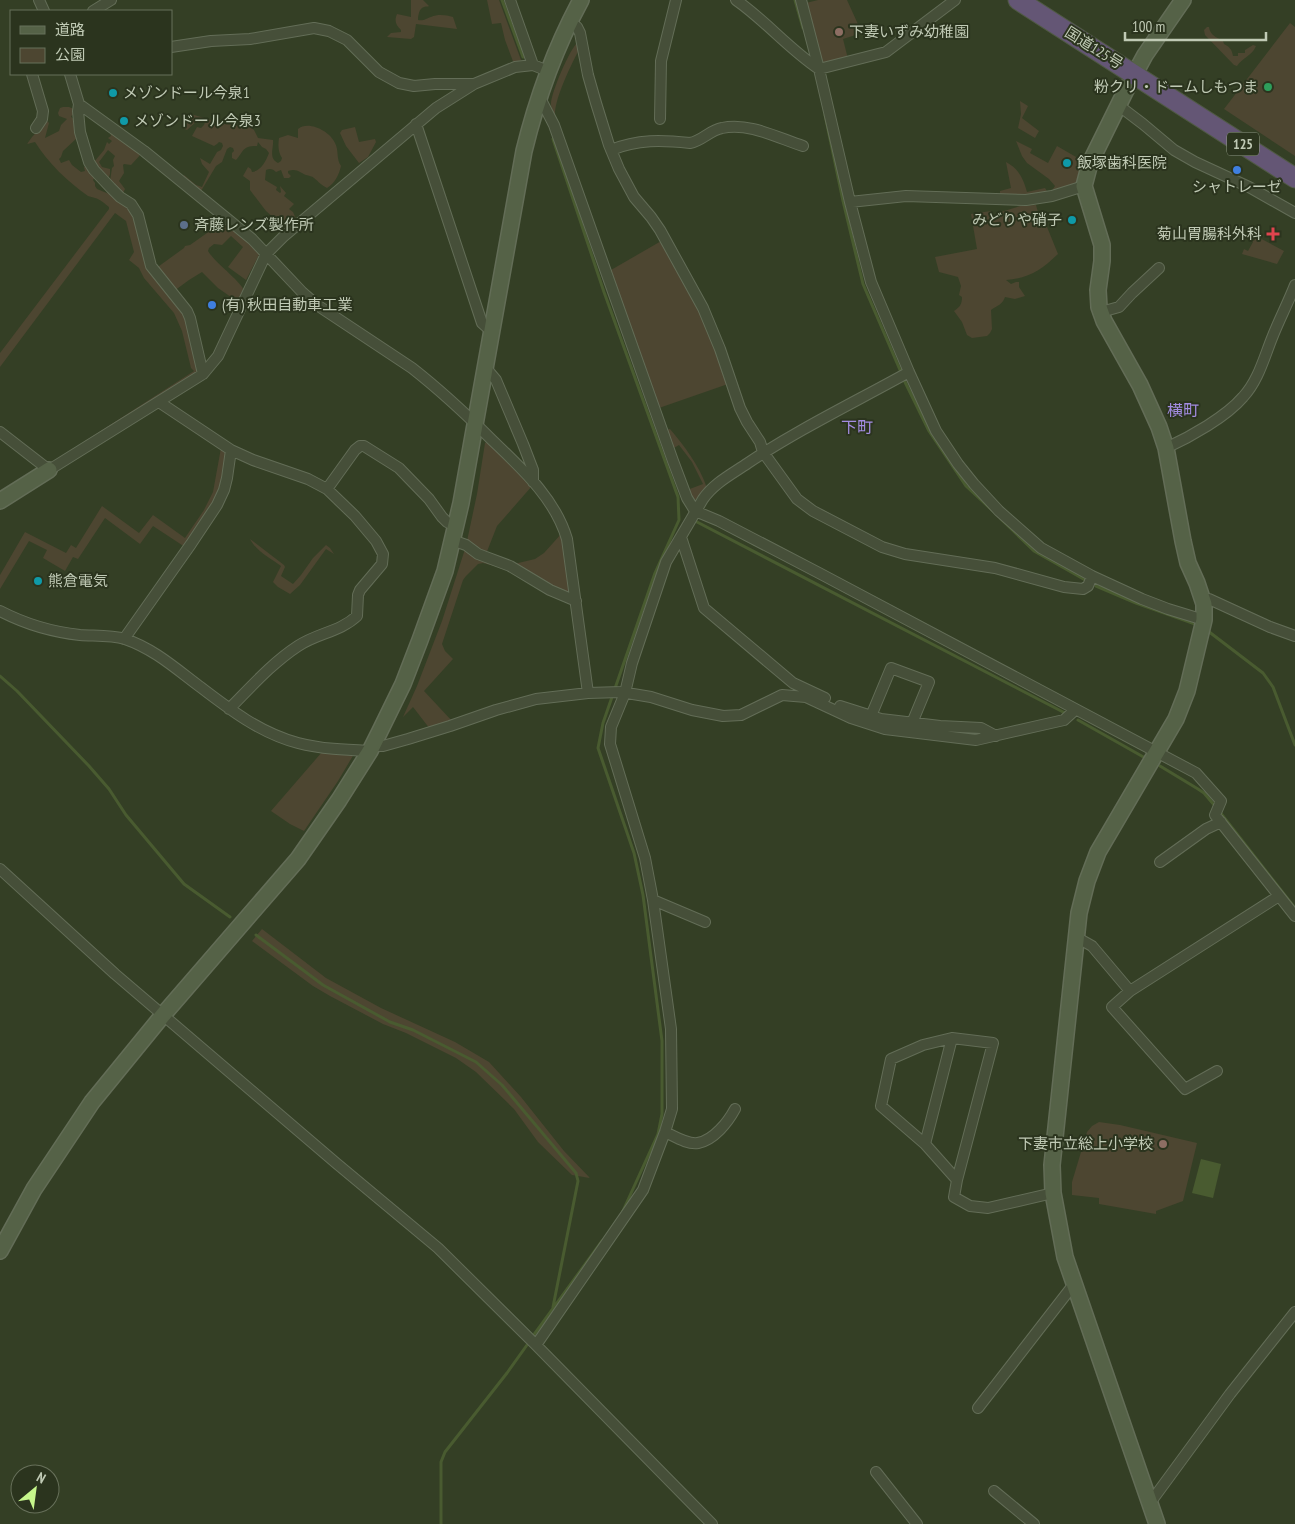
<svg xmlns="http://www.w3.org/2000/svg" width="1295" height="1524" font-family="'PT Sans Narrow','Noto Sans JP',sans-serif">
  <rect width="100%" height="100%" fill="#343f25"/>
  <path fill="#4d4631" d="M411,0H423L429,6C428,7 426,6 424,7C419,8 418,16 418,20C424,21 425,19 431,17C438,14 446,15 453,17L457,29L416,24L414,37L411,39L387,37L391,33L401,32V30C396,25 394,21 397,14L411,17Z
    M487,0H499L521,60L514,64L505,40L501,23L492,24Z
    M818,0H847L862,33L843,39L848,59L826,63L821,61L806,3Z
    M1290,23L1295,27V156L1224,109Z
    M1207,27H1209C1210,35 1216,37 1223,41L1224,44C1230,47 1232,50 1233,56H1238V53H1245V50L1253,45L1256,46C1252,56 1242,58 1237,66L1234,65L1205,35L1204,30Z
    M578,42L580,48C572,63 554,99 555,116C554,113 551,108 551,105C550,95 570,48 578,42Z
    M1020,101L1028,106L1022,118L1039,131L1035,138L1018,128L1021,114Z
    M63,107H69L74,109L73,115L71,116L72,118L75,119L77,138L63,151L61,157L59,159L61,163L69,160L72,165L81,172L85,171L84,167L86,166L96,175L93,180L95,183V186L97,189L114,196L134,211L146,258L185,316L200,372L54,463H51L194,371L191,368L182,331L174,313L144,278L139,268L129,260L134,252L126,221L115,213L0,367V353L109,209V207C105,204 100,199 95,198C93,197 90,197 88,196C68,182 48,163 35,142L27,144L32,137L47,121L49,123L45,138L59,131L61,125L67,119L59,116L58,113L60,108Z
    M191,114L224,124L249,126L254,130L258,138L273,140C274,148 268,158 278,163L281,161L282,158C278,152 278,145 279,138L288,135L298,138V129C308,120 330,131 335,143C339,150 336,159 341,166C339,175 335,183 327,188C321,185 319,182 314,178C312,176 309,176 306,175C299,172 297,168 288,171V173L291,176L289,178H284L281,170L276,172C273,169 270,168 266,170L265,180L277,187L276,190L280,193L281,192L280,186L286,193L284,196L294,204L289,209L293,212L296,219L292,220L287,228L284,227L266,211L253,194L250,190V181L243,176L248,167L251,169L252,172C261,171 266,161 269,153L266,149L262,147L258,142L257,146C242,146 244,151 236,160L232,158V153L234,151L233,148L230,147L227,149L222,162L216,166L201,191L183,178L184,175L196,185L202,187L209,172L202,164L200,158L210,164L217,152L221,150L223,146L222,143L219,142L217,144L214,146L192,136L197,127L201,128L204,125L205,122L198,120L187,130L182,128Z
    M355,127L359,142L375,139L376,142L368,157L359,163L346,146L340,133L342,130Z
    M109,129L143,152L131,165L124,164L123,165L124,173L119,181L125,189L123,193L110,181L112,168L114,166L113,160L115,156L108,150L99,162L102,167L110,169V174L109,177H105L94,162L104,150L107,142L109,144L112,141L108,138L111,136Z
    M1016,141L1032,149L1030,153L1048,163L1057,146L1083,161L1077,183L1053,190V189L1055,186L1049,179L1027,163L1022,156Z
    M1006,162C1019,169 1023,178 1027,192L1045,188L1048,193L1031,196H1000V191L1011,188Z
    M1036,205L1039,216L1045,222L1058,254C1041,270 1030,278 1006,280L1011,284L1016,282H1019V287L1025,296L1015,299L1005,297C1002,305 998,305 991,310L992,329L990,333L987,336L972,338L967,335L962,322L954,311C960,307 962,304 962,297L959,295L961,286L958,277L939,272L935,257L977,249L971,214L991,211L992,217L1001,216V212L1020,206Z
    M224,221L243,237L260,253L246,280L228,267L243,247L231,236L222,245L214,244L209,248L208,251C215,263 242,282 244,291L238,302L218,288L202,272L189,280L174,291L155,269L184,248L185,246L190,245Z
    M1256,236L1284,251L1277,264L1242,254L1244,249L1248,251L1253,242L1250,240V239L1254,241Z
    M663,240L702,312L728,384L659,408L611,270Z
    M670,429C685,447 699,465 707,488L695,500H693L687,490L703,484L692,462L679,445L672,449L665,430Z
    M488,441L532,486L497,526L486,554L467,541L477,494L485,443Z
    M221,448L228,452L221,491L185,547L153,526L140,544L105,518L78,559L73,557L65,571L43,558L47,550L29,541L0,589V575L25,532L66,553L71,545L76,548L102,506L139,533L153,515L185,538L204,510L213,492Z
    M562,533L571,592L569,594L559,591L514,564L535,559L544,553Z
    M250,539L284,565L285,567L281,576L293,584L301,575L313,558L326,545L330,548L334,554L326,549L300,585L290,594L278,587L273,582L281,566C270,558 256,551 250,539Z
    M465,549L509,568L554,597L549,596L518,576L502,568L483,563L478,564L466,576L463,580L442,644L445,651L453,659L424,691L452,721L430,729L413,707L403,717L417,686L442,621Z
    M322,752L332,754H354L338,781L304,831L290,824L271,811Z
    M262,929L326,978L381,1008L455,1042L489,1062L521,1097L564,1151L590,1178L572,1175L538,1142L514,1109L476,1072L456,1058L406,1033L383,1024L330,996L313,986L252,941Z
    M1099,1122L1120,1125L1197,1143L1183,1201L1156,1211V1214L1099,1204V1198L1072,1195V1182L1087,1132L1092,1126Z"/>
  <path fill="#495b30" d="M1201,1159L1221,1164L1213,1198L1192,1193Z"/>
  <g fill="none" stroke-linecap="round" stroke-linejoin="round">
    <path stroke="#495b30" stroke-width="3" d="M502,0L523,57
      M795,0L803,28
      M825,115L843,201L863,284L900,370
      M553,139L604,292L678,497L679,520L655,573L603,723L598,748L634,853L643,895L662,1041V1114L658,1134L622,1213
      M904,380L929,431L966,486L993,511
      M1001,519L1034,551L1087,581
      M697,522L1065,713
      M1096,586L1136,603L1198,625
      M1208,631L1263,673L1273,687L1295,745
      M0,676L17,691L89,766L109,789L126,815L184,884L230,917
      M1078,720L1147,759
      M1160,766L1198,789L1204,793L1215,806
      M1219,811L1295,908
      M256,935L323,985L390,1022L413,1030L476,1062L502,1085L576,1173L578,1181L553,1307
      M533,1336L602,1241
      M441,1524V1462L445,1452L507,1373L527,1345"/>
    <g stroke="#636d57" stroke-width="12">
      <path id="street" d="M39,0L44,11
        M510,0L533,65
        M736,0C766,21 789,49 819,69
        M801,0L819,69L850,202L871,282L909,372L936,431L958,464L974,484L999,511L1041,548L1092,576L1142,599L1168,609L1204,620
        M93,11L111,0
        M569,21L577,27L580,33L588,75L596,103L609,145L619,169L634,197L651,217L660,230L703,308L720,349L740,408L747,422L760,442L763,452L797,499L813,511L882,547L905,554L995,568L1064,587L1083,589L1088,586L1092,576
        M171,47L211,41L250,39L314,28L329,31L347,40L379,72L399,83L414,86L435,84H473
        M819,69L886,52L955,0
        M32,74L43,111L42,119L36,128
        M70,74L79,104L78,111L80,132L89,162L94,170L111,188L120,197L131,204L138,215L151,266L187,311L190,318L203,374
        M539,96L554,125L673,461L687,498L695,511L719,521L819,573L1196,773L1221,801L1215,815L1295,916
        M79,104L144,151L252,239L302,292L317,305L412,368C440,390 466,414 492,440C521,468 555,498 567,539L588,693
        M1118,105L1143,124L1174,150L1195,162L1249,187L1295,213
        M660,119L661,61L676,0
        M416,124L482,323L491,331
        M611,150C638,139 662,140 690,143C702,141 710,130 722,128C749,122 778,138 803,146
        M850,202L906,196L1026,200L1052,196L1084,186
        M1101,312L1119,307L1132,293L1159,268
        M485,367L496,380L523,444L533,470V482
        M159,402L231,450L253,460L308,479L327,489L355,516L376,541L383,554L382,564L360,590L358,595L357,616C340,632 317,633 298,646C272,663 251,687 229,709
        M0,432L49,470L203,374L218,356L266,254L283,237L436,108L474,84L515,67L533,65L548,71
        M1166,448C1190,437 1226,417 1243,397C1258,381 1264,358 1272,338C1279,320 1288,303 1295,285
        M327,489L355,450L360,446H364L399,468L429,499L442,517L447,522L455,526
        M681,537L704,608L793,683L825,698
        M452,540L466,545L478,554L510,566L550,590L576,601
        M1202,599H1209L1270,627L1295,636
        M0,611C25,624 52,632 80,635C95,636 111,635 125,639C154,649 175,668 199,686C229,709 260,733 298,743C321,749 346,750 370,751
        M124,639L191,544L217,505L224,490L227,478L231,450
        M840,706L881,719L940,726L981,728L996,736
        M871,716L891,668L929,682L912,723
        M372,746H383L408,739L450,726L496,710L536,699L588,693L621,692L651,697L692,710L723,716L741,715L782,695L806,697L851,718L885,729L976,740L1064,720L1075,710
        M1160,862L1206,829L1221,822
        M0,869L115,974L336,1163L438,1248L536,1345L712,1524
        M653,900L705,922
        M1076,937L1092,946L1130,991L1279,896
        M1130,991L1112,1007L1185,1089L1217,1071
        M952,1038L993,1043L957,1180L925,1144L881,1106L891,1059L923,1045Z
        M665,1132C674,1136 688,1145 698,1143C714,1140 728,1122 735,1109
        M925,1144L952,1038
        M957,1180L954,1197L970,1206L988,1208L1053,1193
        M536,1345L643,1190L665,1132L672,1109L671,1029L653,900L645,858L610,744L611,727L625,693L632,663L666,562L703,499C714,483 732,474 748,463C799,429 855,402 909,372
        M978,1408L1074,1284
        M876,1472L917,1524
        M994,1491L1034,1524
        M1150,1503L1230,1394L1295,1312"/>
    </g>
    <g stroke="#636d57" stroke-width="18">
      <path id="secondary" d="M0,501L49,470
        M0,1251L34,1189L92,1102L163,1015L298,859L339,800L370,751L380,731L403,684L420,640L445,571L461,503L524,151C537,98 555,48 581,0
        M1157,1524L1065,1257L1053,1193L1052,1165L1079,913L1087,881L1098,852L1176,719L1187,691L1204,620V604L1197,583L1188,563L1183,541L1166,448L1159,427L1140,385L1104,321L1099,307L1098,290L1102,261V245L1084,186L1090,163L1125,92L1145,55L1183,0"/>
    </g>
    <g stroke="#505a44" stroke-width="21">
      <path id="highway" d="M1018,0L1295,178"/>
    </g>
    <use href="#street" stroke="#464f39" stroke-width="10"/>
    <use href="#secondary" stroke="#556247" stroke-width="15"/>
    <use href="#highway" stroke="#645675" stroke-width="19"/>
  </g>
  <g fill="#8d6e63" stroke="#2b341e" stroke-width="2">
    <circle cx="839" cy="32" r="5"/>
    <circle cx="1163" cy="1144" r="5"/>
  </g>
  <circle fill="#2e9e5b" stroke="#2b341e" stroke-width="2" cx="1268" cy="87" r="5"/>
  <g fill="#0f9aa8" stroke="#2b341e" stroke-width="2">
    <circle cx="113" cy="93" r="5"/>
    <circle cx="124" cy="121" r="5"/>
    <circle cx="1067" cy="163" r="5"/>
    <circle cx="1072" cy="220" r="5"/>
    <circle cx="38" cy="581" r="5"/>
  </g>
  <g fill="#3f7fe0" stroke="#2b341e" stroke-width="2">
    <circle cx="1237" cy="170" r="5"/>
    <circle cx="212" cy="305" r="5"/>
  </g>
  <circle fill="#5c6f8a" stroke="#2b341e" stroke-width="2" cx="184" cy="225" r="5"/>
  <path fill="#e0444e" stroke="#2b341e" stroke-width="2" d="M1270.5 226.5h5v5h5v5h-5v5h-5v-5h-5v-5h5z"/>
  <g text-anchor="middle" stroke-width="4" stroke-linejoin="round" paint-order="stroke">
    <rect fill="#2b341e" stroke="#939d88" stroke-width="1" x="1227" y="132.5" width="32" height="23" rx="4"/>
    <g font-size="14" font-weight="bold" fill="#c0cab5">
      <text x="1243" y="149">125</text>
    </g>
    <g font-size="15" fill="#c0cab5" stroke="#2b341e" text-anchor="start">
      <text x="849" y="37">下妻いずみ幼稚園</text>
      <text x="1258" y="92" text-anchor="end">粉クリ・ドームしもつま</text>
      <text x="123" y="98">メゾンドール今泉1</text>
      <text x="134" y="126">メゾンドール今泉3</text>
      <text x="1077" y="168">飯塚歯科医院</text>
      <text x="1237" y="192" text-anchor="middle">シャトレーゼ</text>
      <text x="1062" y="225" text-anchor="end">みどりや硝子</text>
      <text x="194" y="230">斉藤レンズ製作所</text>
      <text x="1262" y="239" text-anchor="end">菊山胃腸科外科</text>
      <text x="222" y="310">(有) 秋田自動車工業</text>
      <text x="48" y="586">熊倉電気</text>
      <text x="1153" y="1149" text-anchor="end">下妻市立総上小学校</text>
    </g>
    <g font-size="15" fill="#c0cab5" stroke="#2b341e">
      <text transform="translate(1094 48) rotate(32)" y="5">国道125号</text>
    </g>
    <g font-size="16" fill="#a28ce0" stroke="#2b341e">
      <text x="1183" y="416">横町</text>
      <text x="857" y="433">下町</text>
    </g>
  </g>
  <rect x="10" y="10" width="162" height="65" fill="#2b341e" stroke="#67705a"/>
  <rect x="20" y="26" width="25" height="8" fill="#556247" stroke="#67705a"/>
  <text x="55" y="35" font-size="15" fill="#c0cab5">道路</text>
  <rect x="20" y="48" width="25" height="15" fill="#4d4631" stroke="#67705a"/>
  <text x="55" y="60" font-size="15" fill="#c0cab5">公園</text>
  <g transform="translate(35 1489) rotate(29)"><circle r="24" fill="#2b341e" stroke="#67705a"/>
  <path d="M0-4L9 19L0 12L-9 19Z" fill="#c7f78c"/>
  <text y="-8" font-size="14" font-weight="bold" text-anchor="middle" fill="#c0cab5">N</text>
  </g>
  <path d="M1125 32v8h141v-8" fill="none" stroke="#c0cab5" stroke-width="2.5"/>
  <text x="1132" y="32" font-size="15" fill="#c0cab5" stroke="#2b341e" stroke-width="4" paint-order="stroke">100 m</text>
</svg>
